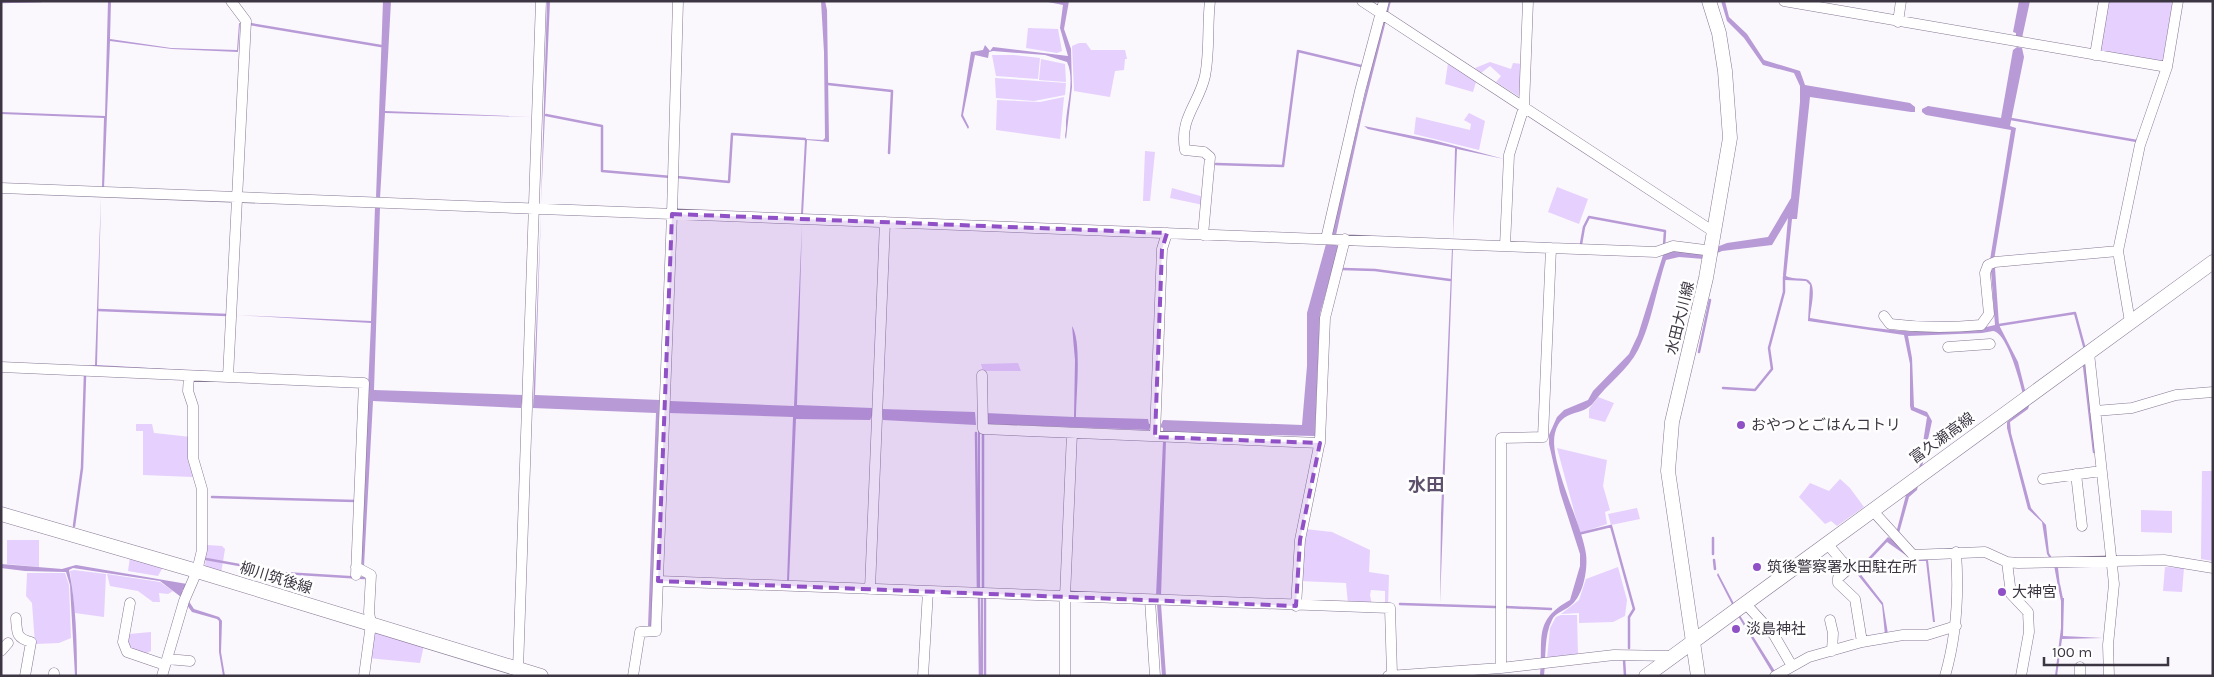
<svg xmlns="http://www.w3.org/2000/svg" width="2214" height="677" font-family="Karla,'Noto Sans JP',sans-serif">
  <rect width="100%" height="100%" fill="#faf7fd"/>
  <path fill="#e6d0fd" d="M2107,1H2173L2162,63L2098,52Z
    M1028,28L1058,29L1062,51L1057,53L1026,48Z
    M1079,43H1086L1091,50H1125L1127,59H1125L1124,70L1115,71L1110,97L1074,91L1072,46Z
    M1013,55L1040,58L1038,79L996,76L992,55Z
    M1041,59L1065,64L1066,82L1039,80Z
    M1490,62L1511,69L1513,63L1522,64L1521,95L1518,96L1496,82L1501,76L1490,66L1481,73L1475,68Z
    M1448,63L1476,82L1473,92L1445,84Z
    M995,78L1066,83L1065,95L1034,101L996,98Z
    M1064,97L1060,139L996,130L997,100L1040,102Z
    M1469,113L1485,121L1479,150L1414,134L1416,117L1470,130L1471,124L1464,120Z
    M1145,151L1155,152L1150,201H1143Z
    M1557,187L1588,199L1579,224L1548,212Z
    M1172,188L1204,197L1203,205L1170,198Z
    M1018,363L1021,371H983L981,364Z
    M1598,397L1614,403L1605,422L1589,418V409Z
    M136,424H152L154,433L191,437L193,477L143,475V431H136Z
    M1557,448L1607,460L1603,486L1610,510L1605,512L1607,524L1580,533Z
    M2202,471H2213V561L2201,559Z
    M1840,479L1850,488L1864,507L1837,526L1831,521L1825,524L1799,497L1810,483L1829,491Z
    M1637,508L1640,519L1611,525L1608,514Z
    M2141,510L2172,511V533L2141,532Z
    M1305,529L1332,532L1370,550L1369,572L1389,575L1388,606H1385V591L1371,590L1370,595L1372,605L1348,604L1346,583L1299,581Z
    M7,540H39V567L7,564Z
    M207,545L222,546L225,549L221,573L205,567Z
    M130,557L163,567L158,576L128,571Z
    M1618,567L1627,600L1625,616L1613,622L1579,623V613L1561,614L1579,600L1586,579Z
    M2165,567L2184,568L2182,592L2163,591Z
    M74,570L106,574L104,617L75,613L70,571Z
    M27,573H65L69,585L71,638L59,643L35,644L32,603L26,596Z
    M107,574L160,582L173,591L168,594L159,593L160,602H153L138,591L110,586Z
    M1561,615H1577L1578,656L1547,659L1550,628L1556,617Z
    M151,632V651L143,655L130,650L127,644L129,634Z
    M374,632L424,645L420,663L368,658Z"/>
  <path fill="#b79ad6" d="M108,1H111L110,39L171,48L237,50L239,23L242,24H240L238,52L172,49L110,41L104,188L102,187L104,118L1,114V112L105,116Z
    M383,1H391L385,111L533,117L385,113L380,198H376Z
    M547,1H550L541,203Z
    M821,1H825L827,10L829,142L807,140L803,214H801L805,139L823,140L825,138L824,52Z
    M1043,1H1069L1064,29L1071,49L1072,87L1066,139C1064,136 1066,133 1066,128C1065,109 1076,81 1067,62L1045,55L993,51L989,52L988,58L975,55L963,115L969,127L968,129L961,116L971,52L983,50L985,45L990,51L993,47L1068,56L1060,28L1063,5Z
    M1387,1H1391L1362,115L1336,235L1332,234Z
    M1721,1H1725L1729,17L1747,34L1764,60L1800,71L1805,85L1910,103L1915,107V112H1911L1810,97L1797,219H1792L1786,276C1792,279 1798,278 1805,279C1819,281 1810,309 1810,318C1869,328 1935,340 1995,325L1991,271V268H1995L1999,325L2018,362L2029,406L2028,409L2010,422L2011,433L2031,508L2046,525L2049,553L2058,568L2060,586L2058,587L2054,565L2047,554L2042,522L2028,509L2007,428V422L2026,407C2023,393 2009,333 1993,331L1982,333L1908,336L1912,358L1914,407L1927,412L1932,421L1917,490L1909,497L1896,544L1906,554L1928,560L1935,622H1933L1926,561H1914L1887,542L1859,572L1883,603L1888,634L1885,635L1882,605L1845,559L1847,557L1858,569L1888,537L1894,541L1906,495L1916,488L1927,417L1911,410L1910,406V364L1904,335L1808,321L1810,285L1806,281L1785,280L1783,275L1788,218L1772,245L1722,251L1704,259L1679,257L1666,260C1657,287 1651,325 1638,350C1628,370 1607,384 1594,402C1582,418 1562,407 1555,433C1548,460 1582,524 1586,554C1588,570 1583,597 1570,606C1564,611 1555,613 1552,620C1544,635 1546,658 1544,676H1540C1544,639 1532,621 1570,600L1580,566V554L1560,492L1549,444V435L1557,417L1564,410L1588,400L1593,391L1629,354L1638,335L1664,252L1674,248L1704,252L1727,243L1768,237L1791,198L1800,102V86L1794,73L1763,65L1744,38L1727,21Z
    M2019,1H2030L2022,38H2016V33L2013,32Z
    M2017,47L2022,48L2024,57L2010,126L2016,128L1994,260H1990L2011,130L1926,115L1922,112V109L1928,106L2001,118L2013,50Z
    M1364,126L1433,140L1504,159L1457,149L1453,240L1455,148L1368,129Z
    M101,196L97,365L221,372L86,366L95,365Z
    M375,207H380L374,390L523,395L521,408L373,401L364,566H360L371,323L236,315L371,321Z
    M541,212L535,395L660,400L661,405L659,413L651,627H648L656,413L533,408Z
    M802,225L797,405L872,408V416L870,420L796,419L789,581H787L793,417L669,413L670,401L794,406Z
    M1335,243V245L1339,246L1320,314L1315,436L1163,433V428L1160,427L1163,420L1302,425L1307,366V313L1326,244Z
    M1452,248H1453L1440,604L1441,514Z
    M1072,326C1082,342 1076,395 1076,417L1148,419L1149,424H1151L1149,430L986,424L985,413L1074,417L1075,360Z
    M882,409L975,412L976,425L883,420Z
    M978,431H980V589L983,597V676H981V597L978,588Z
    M1163,441H1166L1161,597L1156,596Z
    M1,564L62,569L76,565L187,584L182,591L194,609L219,617L222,621L221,652L225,676H223L219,652V621L217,619L192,612L181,597L160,581L73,568L69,570C76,604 77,641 77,676H75L70,585L66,572L25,571L1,568Z
    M1718,573L1741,617L1778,676H1774L1770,669L1738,616L1717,575Z
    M2061,598H2064L2063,636L2103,638L2062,639L2057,676H2055L2061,628Z
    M1157,604H1161L1166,676H1162Z"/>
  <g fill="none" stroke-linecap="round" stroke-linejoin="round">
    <path stroke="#b79ad6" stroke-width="2.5" d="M1,2L41,1
      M250,24L381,46
      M828,84L892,91L889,153
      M546,115L602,126V171L671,177
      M2011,119L2137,141
      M1216,164L1283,166L1298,51L1361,66
      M677,177L729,182L732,134L805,139
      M1581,244L1584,227L1589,217L1665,231L1664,246
      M1343,269L1375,270L1450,280
      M98,310L227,315
      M1998,327L1999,325L2075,313L2084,346
      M1699,352L1710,300
      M2084,365L2094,452
      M1723,388L1755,390L1772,369L1769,348L1784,292V277
      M976,433L978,590
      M983,433V590
      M212,497L355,501
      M74,526L82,468L85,375
      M1578,534L1611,526L1634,609L1629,617V648
      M1713,538V554
      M206,559L283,573L364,578
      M1714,560L1715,569
      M2059,585L2062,600
      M979,595L980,676
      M985,595V676
      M1400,604L1495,607
      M1506,607L1551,609
      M1624,659L1625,676"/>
    <g stroke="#867894" stroke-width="11">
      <path id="minor" d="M1362,1L1714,232
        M1784,1L2167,67
        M1898,22L1901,1
        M2095,55L2104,1
        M1,188L1551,248L1656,252L1673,246L1705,250
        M1203,235L1210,157L1204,152L1185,150C1179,118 1199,104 1205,76C1210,51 1207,26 1210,1
        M1326,239L1360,91L1384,1
        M1505,246L1509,155L1524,107L1528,1
        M1884,316L1890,324C1921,328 1950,328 1981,325L1989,314L1985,273L1988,265L1995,262L2118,251
        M2130,322L2118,251L2140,145L2167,67L2178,1
        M1948,347L1990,344
        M2089,353L2114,584L2108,645L2109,676
        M1,367L364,383L356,575
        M982,375L983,429L1320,443
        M228,377L246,21L231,1
        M2095,411L2132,408L2176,395L2213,392
        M1155,435L1162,249L1167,233
        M2076,474L2082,526
        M2043,479L2101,471
        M1872,510L1913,555L1985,552L2007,562L2018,563L2164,560L2213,568
        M1830,547L1846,566L1845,572L1838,578V583L1855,599L1862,642
        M2007,562L2011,594L2028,612L2029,632L2021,676
        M356,567L371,575L369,612L371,624L364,676
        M658,581L1390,608L1392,674
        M870,589L885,222
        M1150,600L1155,676
        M130,603L123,642L127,652L165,665
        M1745,603L1774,635L1792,666
        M1296,606L1300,540L1320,441L1325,318L1345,239
        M16,618C17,633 16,638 31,642L25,676
        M1830,620L1833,633L1832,651
        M1,651L8,643
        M167,659L190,661
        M1501,668V438L1543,437L1551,248
        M518,669L541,1
        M54,676V673
        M162,676L184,601L197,571L202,550V489L193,458V406L188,391L189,376
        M633,676L640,632L656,631L672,214L678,1
        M923,676L928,591
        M1065,676V597L1072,433
        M1388,676L1501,668L1614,655L1674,656
        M1775,676L1809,657L1862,642L1903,635H1927L1956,626
        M1945,676C1957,635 1959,594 1956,552
        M2080,676V667"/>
    </g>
    <g stroke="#867894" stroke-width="15">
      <path id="secondary" d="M1,514L197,571L541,676
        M1646,676L2213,262
        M1698,676L1668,471L1672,422L1706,278L1730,138L1725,71L1719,33L1709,1"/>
    </g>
    <use href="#minor" stroke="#fff" stroke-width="10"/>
    <use href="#secondary" stroke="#fff" stroke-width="14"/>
  </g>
  <path fill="#9151c6" fill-opacity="0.2" stroke="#9151c6" stroke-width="4" stroke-dasharray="10 6" stroke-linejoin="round" d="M672,214L1167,233L1162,249L1155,437L1320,443L1300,540L1296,606L658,581Z"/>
  <g fill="#9151c6" stroke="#fff" stroke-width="2">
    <circle cx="1741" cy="425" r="5"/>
    <circle cx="1757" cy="567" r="5"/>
    <circle cx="2002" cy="592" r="5"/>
    <circle cx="1736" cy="629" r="5"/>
  </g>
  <g text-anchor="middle" stroke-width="5" stroke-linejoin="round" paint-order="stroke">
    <g font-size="15" fill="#3c3642" stroke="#fff">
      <text transform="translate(1680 318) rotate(-76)" y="5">水田大川線</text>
      <text transform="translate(1942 438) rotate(-36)" y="5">富久瀬高線</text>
      <text transform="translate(276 578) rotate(17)" y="5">柳川筑後線</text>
    </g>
    <g font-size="15" fill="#3c3642" stroke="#fff" text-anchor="start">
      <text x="1751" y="430">おやつとごはんコトリ</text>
      <text x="1767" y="572">筑後警察署水田駐在所</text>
      <text x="2012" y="597">大神宮</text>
      <text x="1746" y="634">淡島神社</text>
    </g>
    <g font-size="18" font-weight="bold" fill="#5e516b" stroke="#fff">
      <text x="1426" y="491">水田</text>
    </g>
  </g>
  <rect width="2214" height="677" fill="none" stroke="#3c3642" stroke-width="5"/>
  <path d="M2044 657v8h124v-8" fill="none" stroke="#3c3642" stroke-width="2.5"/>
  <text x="2052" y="657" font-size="15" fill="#3c3642" stroke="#ffffff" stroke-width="4" paint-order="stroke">100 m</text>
</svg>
